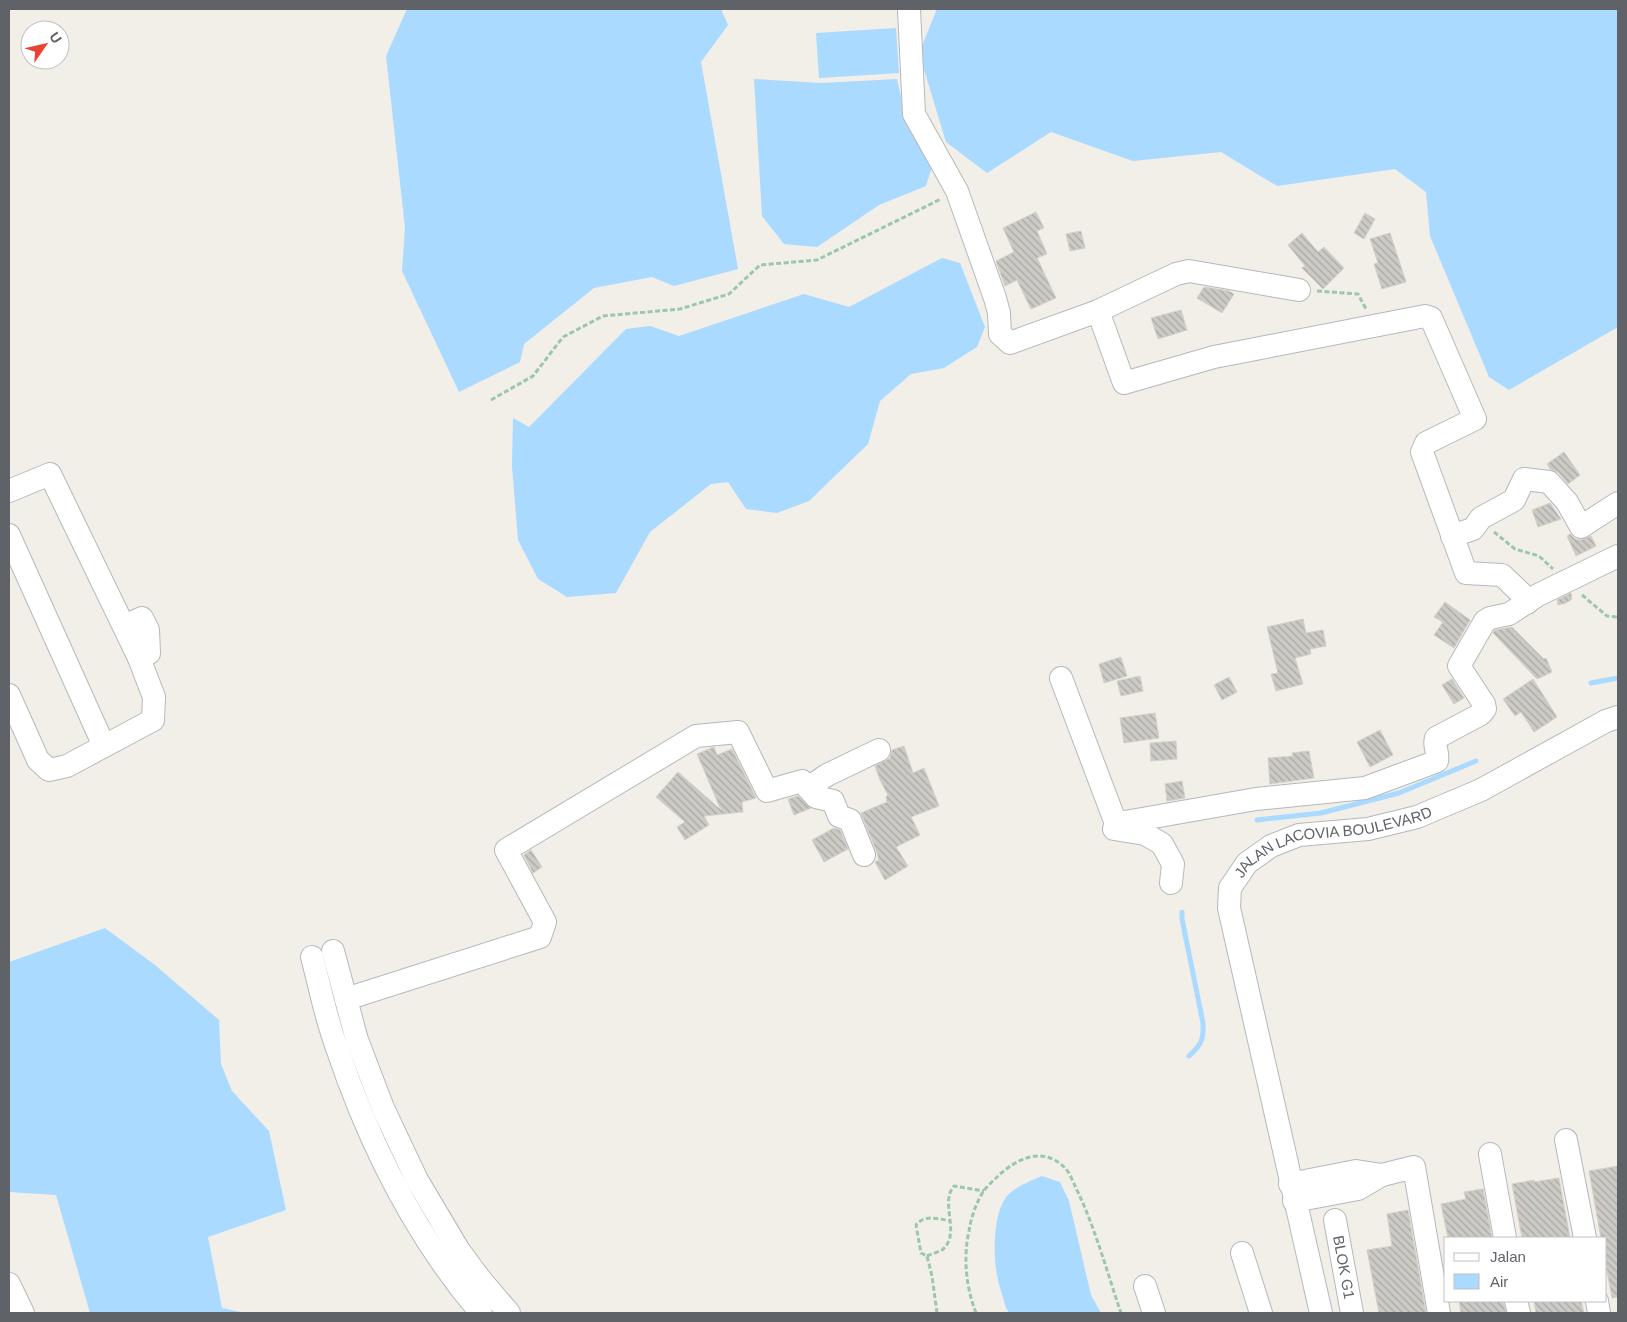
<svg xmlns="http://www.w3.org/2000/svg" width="1627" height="1322" font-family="Helvetica,sans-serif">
  <defs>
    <pattern id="building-back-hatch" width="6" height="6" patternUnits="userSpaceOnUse" patternTransform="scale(1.25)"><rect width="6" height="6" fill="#cccac5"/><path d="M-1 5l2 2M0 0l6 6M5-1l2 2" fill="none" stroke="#a9a8a4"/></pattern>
  </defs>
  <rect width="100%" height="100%" fill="#f1efe8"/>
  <path fill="#aadaff" d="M407,9H721L728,25L701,62L738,269L674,286L652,277L594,288L524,344L520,362L459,392L402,271L405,228L386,56Z
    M937,9H1618V327L1509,390L1489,377L1430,236L1426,192L1395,169L1277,186L1221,152L1133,161L1051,132L987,173L946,142L919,53Z
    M896,28L899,73L819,78L816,33Z
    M754,79L821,83L897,79L905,115L932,167L926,186L879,205L817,247L784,244L762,216Z
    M942,258L960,263L985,327L977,347L944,368L911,374L880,401L868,444L809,501L777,513L746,509L728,482L711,484L650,532L616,593L567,597L538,579L518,540L512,466L513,418L529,427L626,329L650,326L679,336L804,294L849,307Z
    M105,928L155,965L219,1020L221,1064L232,1091L269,1131L286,1210L208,1237L222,1308L245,1313H90L56,1195L9,1192V962Z
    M1042,1176L1060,1182L1069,1201L1091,1295L1101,1313H1009L1006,1308C1003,1297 999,1286 997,1275C993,1255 993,1211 1008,1195C1017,1186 1030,1181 1042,1176Z"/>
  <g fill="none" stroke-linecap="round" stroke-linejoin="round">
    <path stroke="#aadaff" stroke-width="5" d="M1591,683L1618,678
      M1257,820L1321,813L1399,793L1476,761
      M1182,912V919L1203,1023C1204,1040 1201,1045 1189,1056"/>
  </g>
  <path fill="url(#building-back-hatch)" stroke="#d6d1c6" d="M1036,212L1044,228L1037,231L1047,254L1037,258L1056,298L1031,309L1017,280L1005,286L996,261L1014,252L1003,228Z
    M1365,213L1375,219L1364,239L1354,233Z
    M1081,231L1085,248L1070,251L1066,234Z
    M1302,233L1318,252L1324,247L1344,268L1323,289L1302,268L1305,266L1288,245Z
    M1390,233L1406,282L1382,289L1374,264L1378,263L1370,239Z
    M1204,287L1229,291L1234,294L1222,313L1197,298Z
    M1181,310L1187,330L1158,339L1151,318Z
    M1564,452L1580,475L1568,484L1559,473L1550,469L1547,464Z
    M1550,503L1561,519L1538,527L1532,510Z
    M1570,534L1575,539L1581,540L1591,536L1596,546L1576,556L1567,536Z
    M1571,593L1572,599L1566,603L1558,605L1557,600Z
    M1445,602L1470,620L1454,648L1434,635L1443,622L1434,617Z
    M1303,619L1306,633L1323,630L1326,646L1310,649L1311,654L1295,658L1303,684L1276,691L1271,674L1278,673L1267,627Z
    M1512,627L1544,659L1546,658L1552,672L1537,679L1493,633L1495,630Z
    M1121,657L1127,676L1104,683L1099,664Z
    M1140,676L1143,691L1121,696L1117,681Z
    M1229,677L1237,692L1222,700L1214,685Z
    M1452,679L1464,698L1454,704L1442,685Z
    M1533,679L1557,717L1534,732L1521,712L1515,716L1503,699Z
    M1155,713L1159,738L1124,743L1120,718Z
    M1380,730L1393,755L1370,767L1357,742Z
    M1176,741L1177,759L1151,761L1150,743Z
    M904,746L913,773L924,768L939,806L911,817L920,835L896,847L908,866L885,880L875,862L879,860L876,850L861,813L887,802L886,797L888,795L880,780L875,766L890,758L892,750Z
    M714,747L717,755L732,749L756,798L742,802L743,812L704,816L709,825L685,840L677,827L685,822L656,797L678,772L721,810L697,754Z
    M1309,751L1314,778L1270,784L1268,758L1293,756L1292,753Z
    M1182,781L1185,798L1167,801L1165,784Z
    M798,796L811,808L794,815L788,799Z
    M834,828L840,830L848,849L824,862L812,840Z
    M531,850L542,867L533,873L524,855Z
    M1618,1166V1297L1612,1298L1606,1266V1237L1601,1238L1589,1171Z
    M1559,1178L1570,1238H1522L1512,1184L1534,1180V1182Z
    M1483,1189L1492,1238H1448L1441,1204L1466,1199L1464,1192Z
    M1408,1210L1426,1313H1379L1367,1250L1392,1246L1387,1214Z
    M1459,1301H1503L1506,1313H1461Z
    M1534,1301H1581L1584,1313H1536Z"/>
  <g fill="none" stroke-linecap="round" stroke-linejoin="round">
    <g stroke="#b5b8bc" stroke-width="24">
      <g id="minor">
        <path d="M909,9L914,114L957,191L995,298L999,313L1000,334L1010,343L1098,311L1176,274L1189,271L1299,290"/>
        <path d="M1098,311L1124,383L1214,357L1425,316L1431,318L1475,419L1426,443L1422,452L1466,573L1502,575L1524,596L1527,603"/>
        <path d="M9,491L50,474L139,658L149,653L148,630L142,618L124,626"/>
        <path d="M9,535L104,746"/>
        <path d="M1452,536L1473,529L1481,518L1514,500L1524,479L1549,482L1567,502L1581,527L1618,503"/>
        <path d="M1061,678L1115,821L1125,822L1256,799L1365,788L1435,762L1437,761C1439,752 1433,746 1436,738L1481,714L1485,709L1484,704L1459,666L1485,621L1490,618L1509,614L1538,595L1618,556"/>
        <path d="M9,695L38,760L49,770L67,766L153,720L154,697L139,658"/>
        <path d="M808,788L827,775L879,750"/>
        <path d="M1114,829L1145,834L1162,844L1173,864L1171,883"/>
        <path d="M333,951L357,1040L383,1108L417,1180L458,1249L480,1279L509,1313"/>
        <path d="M312,957C320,987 326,1019 337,1048C369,1143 416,1237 481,1313"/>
        <path d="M346,999L540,937L545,922L506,850L696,736L738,732L767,791L802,781L816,797L833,801L839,816L850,820L864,855"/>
        <path d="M1566,1140L1585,1238"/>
        <path d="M1490,1154L1505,1238"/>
        <path d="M1382,1175L1414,1167L1439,1313"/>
        <path d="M1290,1184L1356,1171L1382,1175L1358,1189L1294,1201"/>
        <path id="s1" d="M1335,1220L1352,1313"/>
        <path d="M1242,1253L1261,1313"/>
        <path d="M9,1284L23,1313"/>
        <path d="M1145,1286L1154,1313"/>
        <path d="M1516,1301L1519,1313"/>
        <path d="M1597,1301L1599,1313"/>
        <path id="s2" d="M1321,1313L1229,908L1230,888L1247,863L1271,846L1299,835L1368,829L1417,817L1481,790L1606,721L1618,717"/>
      </g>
    </g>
    <path stroke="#9cc7a9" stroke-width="3" stroke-dasharray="5 2.5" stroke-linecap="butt" d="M1317,291L1358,294L1366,309
      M491,400L533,376L563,337L603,316L680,309L729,294L760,265L817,260L941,199
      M1494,532L1515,549L1539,556L1553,569
      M1582,595L1607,616L1618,617
      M927,1256C932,1254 938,1252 942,1250C962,1234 939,1203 954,1186L984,1191
      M937,1313L932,1276L927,1256L921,1253L916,1225C925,1214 938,1219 951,1221
      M976,1313C966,1287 963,1258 969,1231C971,1218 976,1203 983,1192C986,1187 992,1182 996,1178C1015,1159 1043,1145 1065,1168C1070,1173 1073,1182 1076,1188C1095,1227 1107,1272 1121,1313"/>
    <use href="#minor" stroke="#fff" stroke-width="22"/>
  </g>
  <g text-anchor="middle" stroke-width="5" stroke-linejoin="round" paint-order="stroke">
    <g font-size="15" fill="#5f6368" stroke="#fff">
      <text dy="5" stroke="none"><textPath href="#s2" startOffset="555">JALAN LACOVIA BOULEVARD</textPath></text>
      <text dy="5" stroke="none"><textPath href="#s1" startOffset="48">BLOK G1</textPath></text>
    </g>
  </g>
  <rect width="1627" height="1322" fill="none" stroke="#5f6368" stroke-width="20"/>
  <rect x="1444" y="1237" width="162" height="65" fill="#ffffff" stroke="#bfc1c3"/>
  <rect x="1454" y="1253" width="25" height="8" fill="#ffffff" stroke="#bfc1c3"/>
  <text x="1490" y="1262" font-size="15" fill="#5f6368">Jalan</text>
  <rect x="1454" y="1274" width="25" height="15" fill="#aadaff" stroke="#bfc1c3"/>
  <text x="1490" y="1287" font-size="15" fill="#5f6368">Air</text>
  <g transform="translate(45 45) rotate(56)"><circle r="24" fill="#ffffff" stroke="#bfc1c3"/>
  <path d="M0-4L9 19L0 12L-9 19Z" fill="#ea4335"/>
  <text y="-8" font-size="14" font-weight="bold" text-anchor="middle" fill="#5f6368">U</text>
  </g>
</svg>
